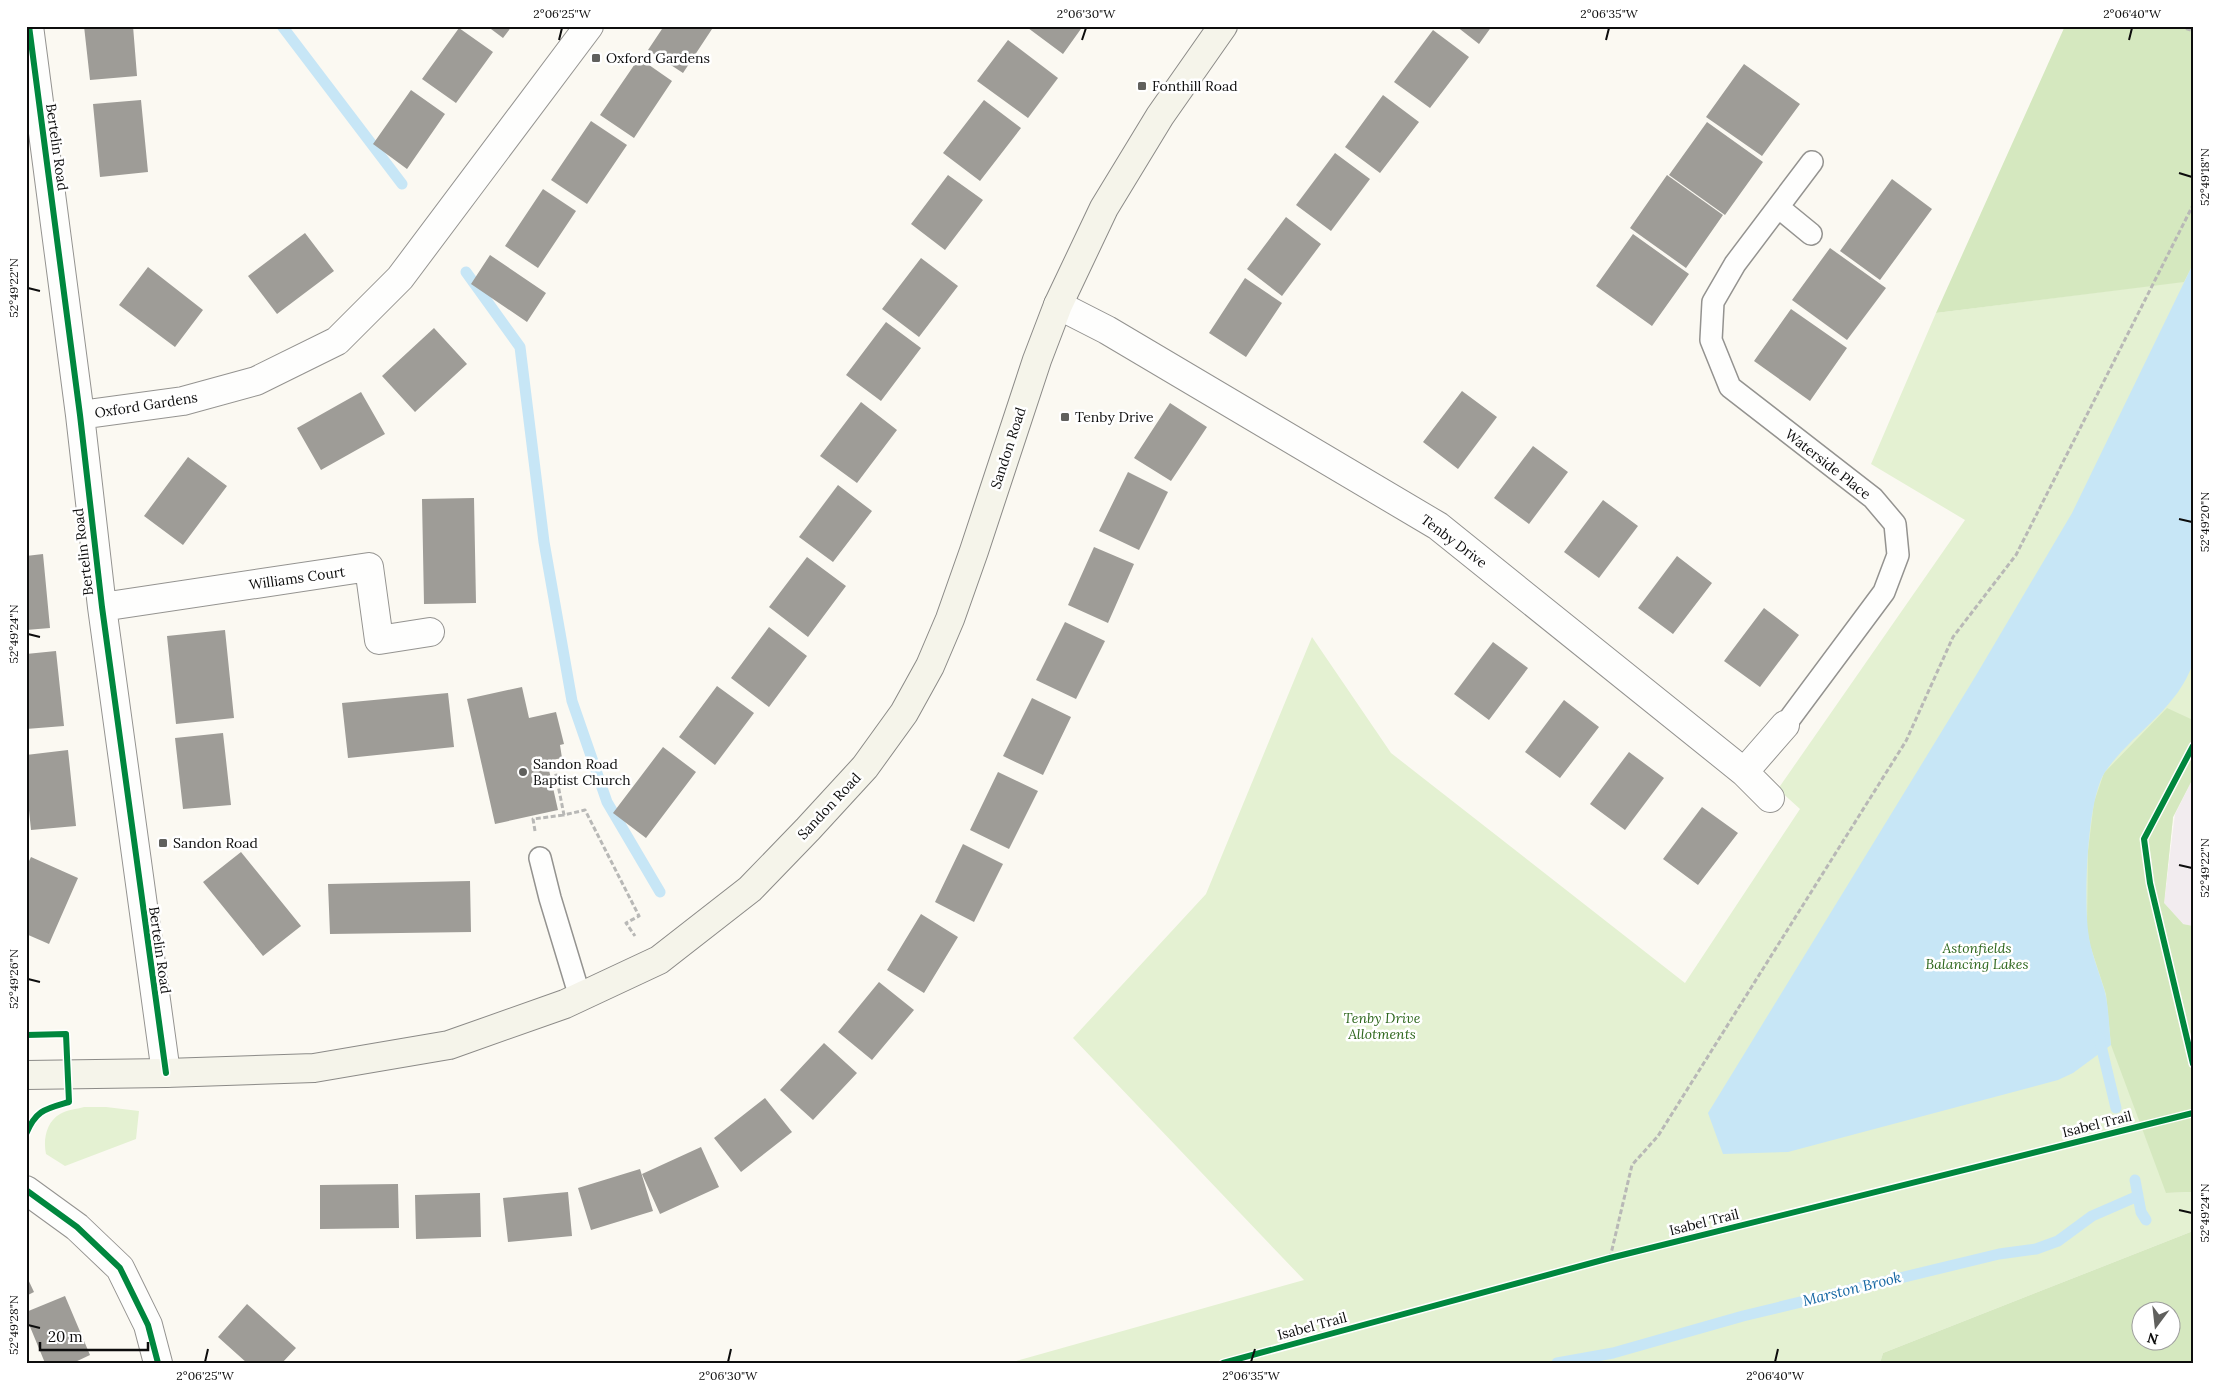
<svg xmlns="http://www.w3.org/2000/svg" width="2219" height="1389" font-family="Lora,serif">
  <rect width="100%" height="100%" fill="#fbf9f2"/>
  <path fill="#f2ecef" d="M2193,778V926L2183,924L2164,903L2175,814Z"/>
  <path fill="#e4f1d2" d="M2193,188V778L2173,817L2164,903L2183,924L2166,1193L2193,1192V1231L1883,1353L1880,1363H1009L1304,1280L1073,1038L1206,894L1312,637L1391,753L1685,983L1800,809L1778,789L1965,520L1871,464L1936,313L2139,287Z
    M84,1107H106L139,1111L136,1139L65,1166L46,1154C43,1140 46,1122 60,1114C66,1110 77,1109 84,1107Z"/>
  <path fill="#d5e8bf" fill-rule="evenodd" d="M2065,26H2193V264L2184,282L1936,313Z
    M2167,708L2193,720V778L2173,817L2164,903L2183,924L2193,926V1192L2166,1193L2111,1045L2106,994L2090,945L2087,928L2088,851L2094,802L2104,773Z
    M2193,1231V1363H1880L1883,1353ZM2142,1312H2172V1342H2142Z"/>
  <path fill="#c7e6f6" d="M2193,264V663C2177,710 2132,733 2105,772C2087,799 2084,896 2088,930C2090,951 2099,971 2105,992C2109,1009 2109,1028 2111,1045L2073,1073L2058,1080L1788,1152L1723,1154L1708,1113L1975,677L2072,513Z"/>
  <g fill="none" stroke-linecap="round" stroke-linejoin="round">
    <path stroke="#c7e6f6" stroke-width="11" d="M282,26L402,184
      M466,272L520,347L544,542L572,701L607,802L660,892
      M2099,1037L2116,1108
      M2138,1196L2141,1212L2146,1220
      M1557,1363L1613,1353L1743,1316L1999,1254L2036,1249L2058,1241L2092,1216L2138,1196L2135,1180"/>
  </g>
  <path fill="#9e9c97" d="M84,26H133L137,76L90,80Z
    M487,26H512L503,38Z
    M664,26H714L683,73L648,50Z
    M1029,26H1083L1063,54L1028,28Z
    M1456,26H1492L1479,44Z
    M459,28L493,52L456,103L422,79Z
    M1433,30L1469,57L1430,108L1394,82Z
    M1008,40L1058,78L1028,118L977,81Z
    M639,58L672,81L634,138L600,115Z
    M1744,64L1800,104L1762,156L1706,117Z
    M411,90L445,114L407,169L373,144Z
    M1383,95L1419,122L1380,173L1345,147Z
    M141,100L148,172L100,177L93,104Z
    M984,100L1021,128L980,181L943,153Z
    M591,121L627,145L587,204L551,180Z
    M1707,122L1763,162L1725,215L1669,175Z
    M1335,153L1370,179L1331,231L1296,205Z
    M948,175L983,200L945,250L911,224Z
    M1667,175L1723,215L1686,268L1630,228Z
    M1892,179L1932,209L1880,280L1840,251Z
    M543,189L576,211L538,268L505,246Z
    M1286,217L1321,244L1282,296L1247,269Z
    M305,233L334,271L277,314L248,276Z
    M1633,234L1689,274L1652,326L1596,286Z
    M1830,248L1886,288L1847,340L1792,300Z
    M490,255L546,293L527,322L471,284Z
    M921,258L958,286L919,337L882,309Z
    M148,267L203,310L175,347L119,305Z
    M1245,278L1282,303L1246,357L1209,333Z
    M1791,309L1847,348L1810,401L1754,361Z
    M886,322L921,348L881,401L846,375Z
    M434,328L467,364L415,412L382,376Z
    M1462,391L1497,417L1458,469L1423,442Z
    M361,392L385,434L321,470L297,428Z
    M861,402L897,430L857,483L820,456Z
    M1170,403L1207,427L1171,481L1134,458Z
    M1533,446L1568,472L1529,524L1494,498Z
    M188,457L227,486L183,545L144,516Z
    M1128,472L1168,492L1139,550L1099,531Z
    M838,485L872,511L833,562L799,537Z
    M474,498L476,603L424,604L422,499Z
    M1603,500L1638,526L1599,578L1564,552Z
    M1094,547L1134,564L1108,623L1068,605Z
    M43,554L50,628L26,630V556Z
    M1677,556L1712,583L1673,634L1638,608Z
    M807,557L846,586L808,637L769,607Z
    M1764,608L1799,635L1760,687L1724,661Z
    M1065,622L1105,641L1076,699L1036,680Z
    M769,627L807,656L769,707L731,678Z
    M225,630L234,718L176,724L167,636Z
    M1493,642L1528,668L1489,720L1454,694Z
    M56,651L64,726L26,729V654Z
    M717,686L754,713L715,765L679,737Z
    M522,687L529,718L556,712L564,744L560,745L562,758L547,761L558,810L495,824L467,699Z
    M448,693L454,747L348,758L342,703Z
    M1032,698L1071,717L1043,775L1003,756Z
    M1564,700L1599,727L1560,778L1525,752Z
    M223,733L231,805L183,809L175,738Z
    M663,747L696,772L646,838L613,813Z
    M68,750L76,826L31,830L26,781V755Z
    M1629,752L1664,778L1625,830L1590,804Z
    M998,772L1038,791L1009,849L970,830Z
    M1702,807L1738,833L1698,885L1663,859Z
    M963,844L1003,864L974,922L935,902Z
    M241,852L301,926L263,956L203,882Z
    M31,857L78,878L49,944L26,934V867Z
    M470,881L471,932L330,934L328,884Z
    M921,914L958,937L924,993L887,970Z
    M879,982L914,1010L872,1060L838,1032Z
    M824,1043L857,1073L813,1120L780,1090Z
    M765,1098L792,1132L741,1172L714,1138Z
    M701,1147L719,1187L660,1214L642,1174Z
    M640,1169L653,1211L591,1230L578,1188Z
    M398,1184L399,1228L320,1229V1185Z
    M568,1192L572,1236L508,1242L503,1198Z
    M480,1193L481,1237L416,1239L415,1195Z
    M26,1275L34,1292L26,1296Z
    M65,1296L90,1355L73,1363H45L26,1317V1312Z
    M247,1304L296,1348L282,1363H247L218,1337Z"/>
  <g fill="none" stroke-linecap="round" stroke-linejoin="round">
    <g stroke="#949390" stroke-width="24">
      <path id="lane" d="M1778,207L1811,234
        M1785,725L1884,592L1898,555L1895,524L1873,498L1730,387L1711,340L1713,302L1735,264L1812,162
        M540,858L550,898L580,997"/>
    </g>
    <g stroke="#949390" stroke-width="30">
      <path id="street" d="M29,26L80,415L102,607L166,1073
        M1058,305L1107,330L1438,526L1744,772L1770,798
        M80,415L183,401L256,381L337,341L400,278L589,26
        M102,607L369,567L379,640L430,632
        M1744,772L1785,725
        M26,1190L77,1227L120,1268L148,1325L158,1363"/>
    </g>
    <g stroke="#8b8a87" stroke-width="30">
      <path id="secondary" d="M26,1075L166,1073L314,1068L449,1045L565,1004L659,960L750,889L808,829L865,767L904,713L930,666L950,619L974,551L1037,360L1058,305L1104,208L1160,116L1223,26"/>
    </g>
    <path stroke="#b8b8b6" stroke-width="3" stroke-dasharray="5 2.5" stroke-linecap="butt" d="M2179,26L2193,31
      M552,760L554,765
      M548,766L554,765L564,815L585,810L639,916L626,923L635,936
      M535,831L533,819L564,815
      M1610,1258L1632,1165L1658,1136L1906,741L1953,637L2016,555L2193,205"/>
    <use href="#lane" stroke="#fefefd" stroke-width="21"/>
    <use href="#street" stroke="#fefefd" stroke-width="28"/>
    <use href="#secondary" stroke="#f5f4ea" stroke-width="28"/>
    <g stroke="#fff" stroke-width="9">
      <path id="cycleway" d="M29,26L80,415L102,607L166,1073
        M2193,746L2144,839L2150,883L2193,1064
        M26,1035L66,1034L69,1102C45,1109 36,1110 26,1134
        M26,1190L77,1227L120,1268L148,1325L158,1363
        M1223,1363L1610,1258L2193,1113"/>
    </g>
    <use href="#cycleway" stroke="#00873e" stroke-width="6"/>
  </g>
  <path fill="none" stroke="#0d0d0d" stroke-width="2" d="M559,40L562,28M1082,40L1086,28M1606,40L1609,28M2129,40L2132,28M2179,173L2192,177M28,288L40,291M2179,519L2192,522M28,634L40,637M2179,865L2192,868M28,979L40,982M2179,1210L2192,1213M28,1325L40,1328M205,1362L208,1349M728,1362L731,1349M1251,1362L1255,1349M1775,1362L1778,1349"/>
  <g fill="#60605d" stroke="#fff" stroke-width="2">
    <rect x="591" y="53" width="10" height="10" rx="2.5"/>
    <rect x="1137" y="81" width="10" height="10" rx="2.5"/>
    <rect x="1060" y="412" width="10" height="10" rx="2.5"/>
    <circle cx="523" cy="772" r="5"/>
    <rect x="158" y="838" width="10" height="10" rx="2.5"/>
  </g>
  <g text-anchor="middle" stroke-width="5" stroke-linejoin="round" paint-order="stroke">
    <g font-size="14" fill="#0d0d0d" stroke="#fff" text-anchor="start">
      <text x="606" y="63">Oxford Gardens</text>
      <text x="1152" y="91">Fonthill Road</text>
      <text x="1075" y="422">Tenby Drive</text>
      <text x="533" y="769">Sandon Road<tspan x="533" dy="16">Baptist Church</tspan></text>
      <text x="173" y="848">Sandon Road</text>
    </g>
    <g font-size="14" fill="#0d0d0d" stroke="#fff">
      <text transform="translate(57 147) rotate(82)" y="5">Bertelin Road</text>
      <text transform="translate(146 405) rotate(-9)" y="5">Oxford Gardens</text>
      <text transform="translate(1008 448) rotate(-72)" y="5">Sandon Road</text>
      <text transform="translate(1828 464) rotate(38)" y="5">Waterside Place</text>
      <text transform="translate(1454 541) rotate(37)" y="5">Tenby Drive</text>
      <text transform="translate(83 552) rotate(-97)" y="5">Bertelin Road</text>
      <text transform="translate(297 578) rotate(-8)" y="5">Williams Court</text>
      <text transform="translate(829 806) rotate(-47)" y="5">Sandon Road</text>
      <text transform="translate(160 950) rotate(82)" y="5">Bertelin Road</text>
      <text transform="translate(2097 1124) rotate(-14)" y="5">Isabel Trail</text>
      <text transform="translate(1704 1222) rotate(-14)" y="5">Isabel Trail</text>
      <text transform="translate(1312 1326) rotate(-15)" y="5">Isabel Trail</text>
    </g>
    <g font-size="14" font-style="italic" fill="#2d661c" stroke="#fff">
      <text x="1977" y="953">Astonfields<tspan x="1977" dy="16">Balancing Lakes</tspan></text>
      <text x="1382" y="1023">Tenby Drive<tspan x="1382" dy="16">Allotments</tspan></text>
    </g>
    <g font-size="15" font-style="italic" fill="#1466a2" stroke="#fff">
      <text transform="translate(1852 1289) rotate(-14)" y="5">Marston Brook</text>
    </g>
  </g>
  <rect width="2219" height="1389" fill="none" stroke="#ffffff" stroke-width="55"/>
  <g transform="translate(2156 1326) rotate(195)"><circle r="24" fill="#ffffff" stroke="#9e9e9e"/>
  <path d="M0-4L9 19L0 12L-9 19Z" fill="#60605d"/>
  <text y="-8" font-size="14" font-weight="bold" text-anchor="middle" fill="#0d0d0d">N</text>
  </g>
  <path d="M40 1342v8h108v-8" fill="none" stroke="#0d0d0d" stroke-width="2.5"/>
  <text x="48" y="1342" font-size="15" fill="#0d0d0d" stroke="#ffffff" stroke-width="4" paint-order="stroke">20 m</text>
  <rect x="28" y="28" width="2164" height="1334" fill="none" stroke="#0d0d0d" stroke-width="2"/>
  <g font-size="12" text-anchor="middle" fill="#0d0d0d">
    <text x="562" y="18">2°06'25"W</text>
    <text x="1086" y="18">2°06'30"W</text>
    <text x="1609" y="18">2°06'35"W</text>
    <text x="2132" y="18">2°06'40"W</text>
    <text transform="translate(2205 177) rotate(-90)" y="4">52°49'18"N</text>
    <text transform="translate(14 288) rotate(-90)" y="4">52°49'22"N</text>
    <text transform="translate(2205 522) rotate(-90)" y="4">52°49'20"N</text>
    <text transform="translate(14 634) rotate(-90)" y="4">52°49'24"N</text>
    <text transform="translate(2205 868) rotate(-90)" y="4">52°49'22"N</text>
    <text transform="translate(14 979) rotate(-90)" y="4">52°49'26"N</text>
    <text transform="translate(2205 1213) rotate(-90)" y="4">52°49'24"N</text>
    <text transform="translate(14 1325) rotate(-90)" y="4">52°49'28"N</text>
    <text x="205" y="1380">2°06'25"W</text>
    <text x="728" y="1380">2°06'30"W</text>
    <text x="1251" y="1380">2°06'35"W</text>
    <text x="1775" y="1380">2°06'40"W</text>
  </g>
</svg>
